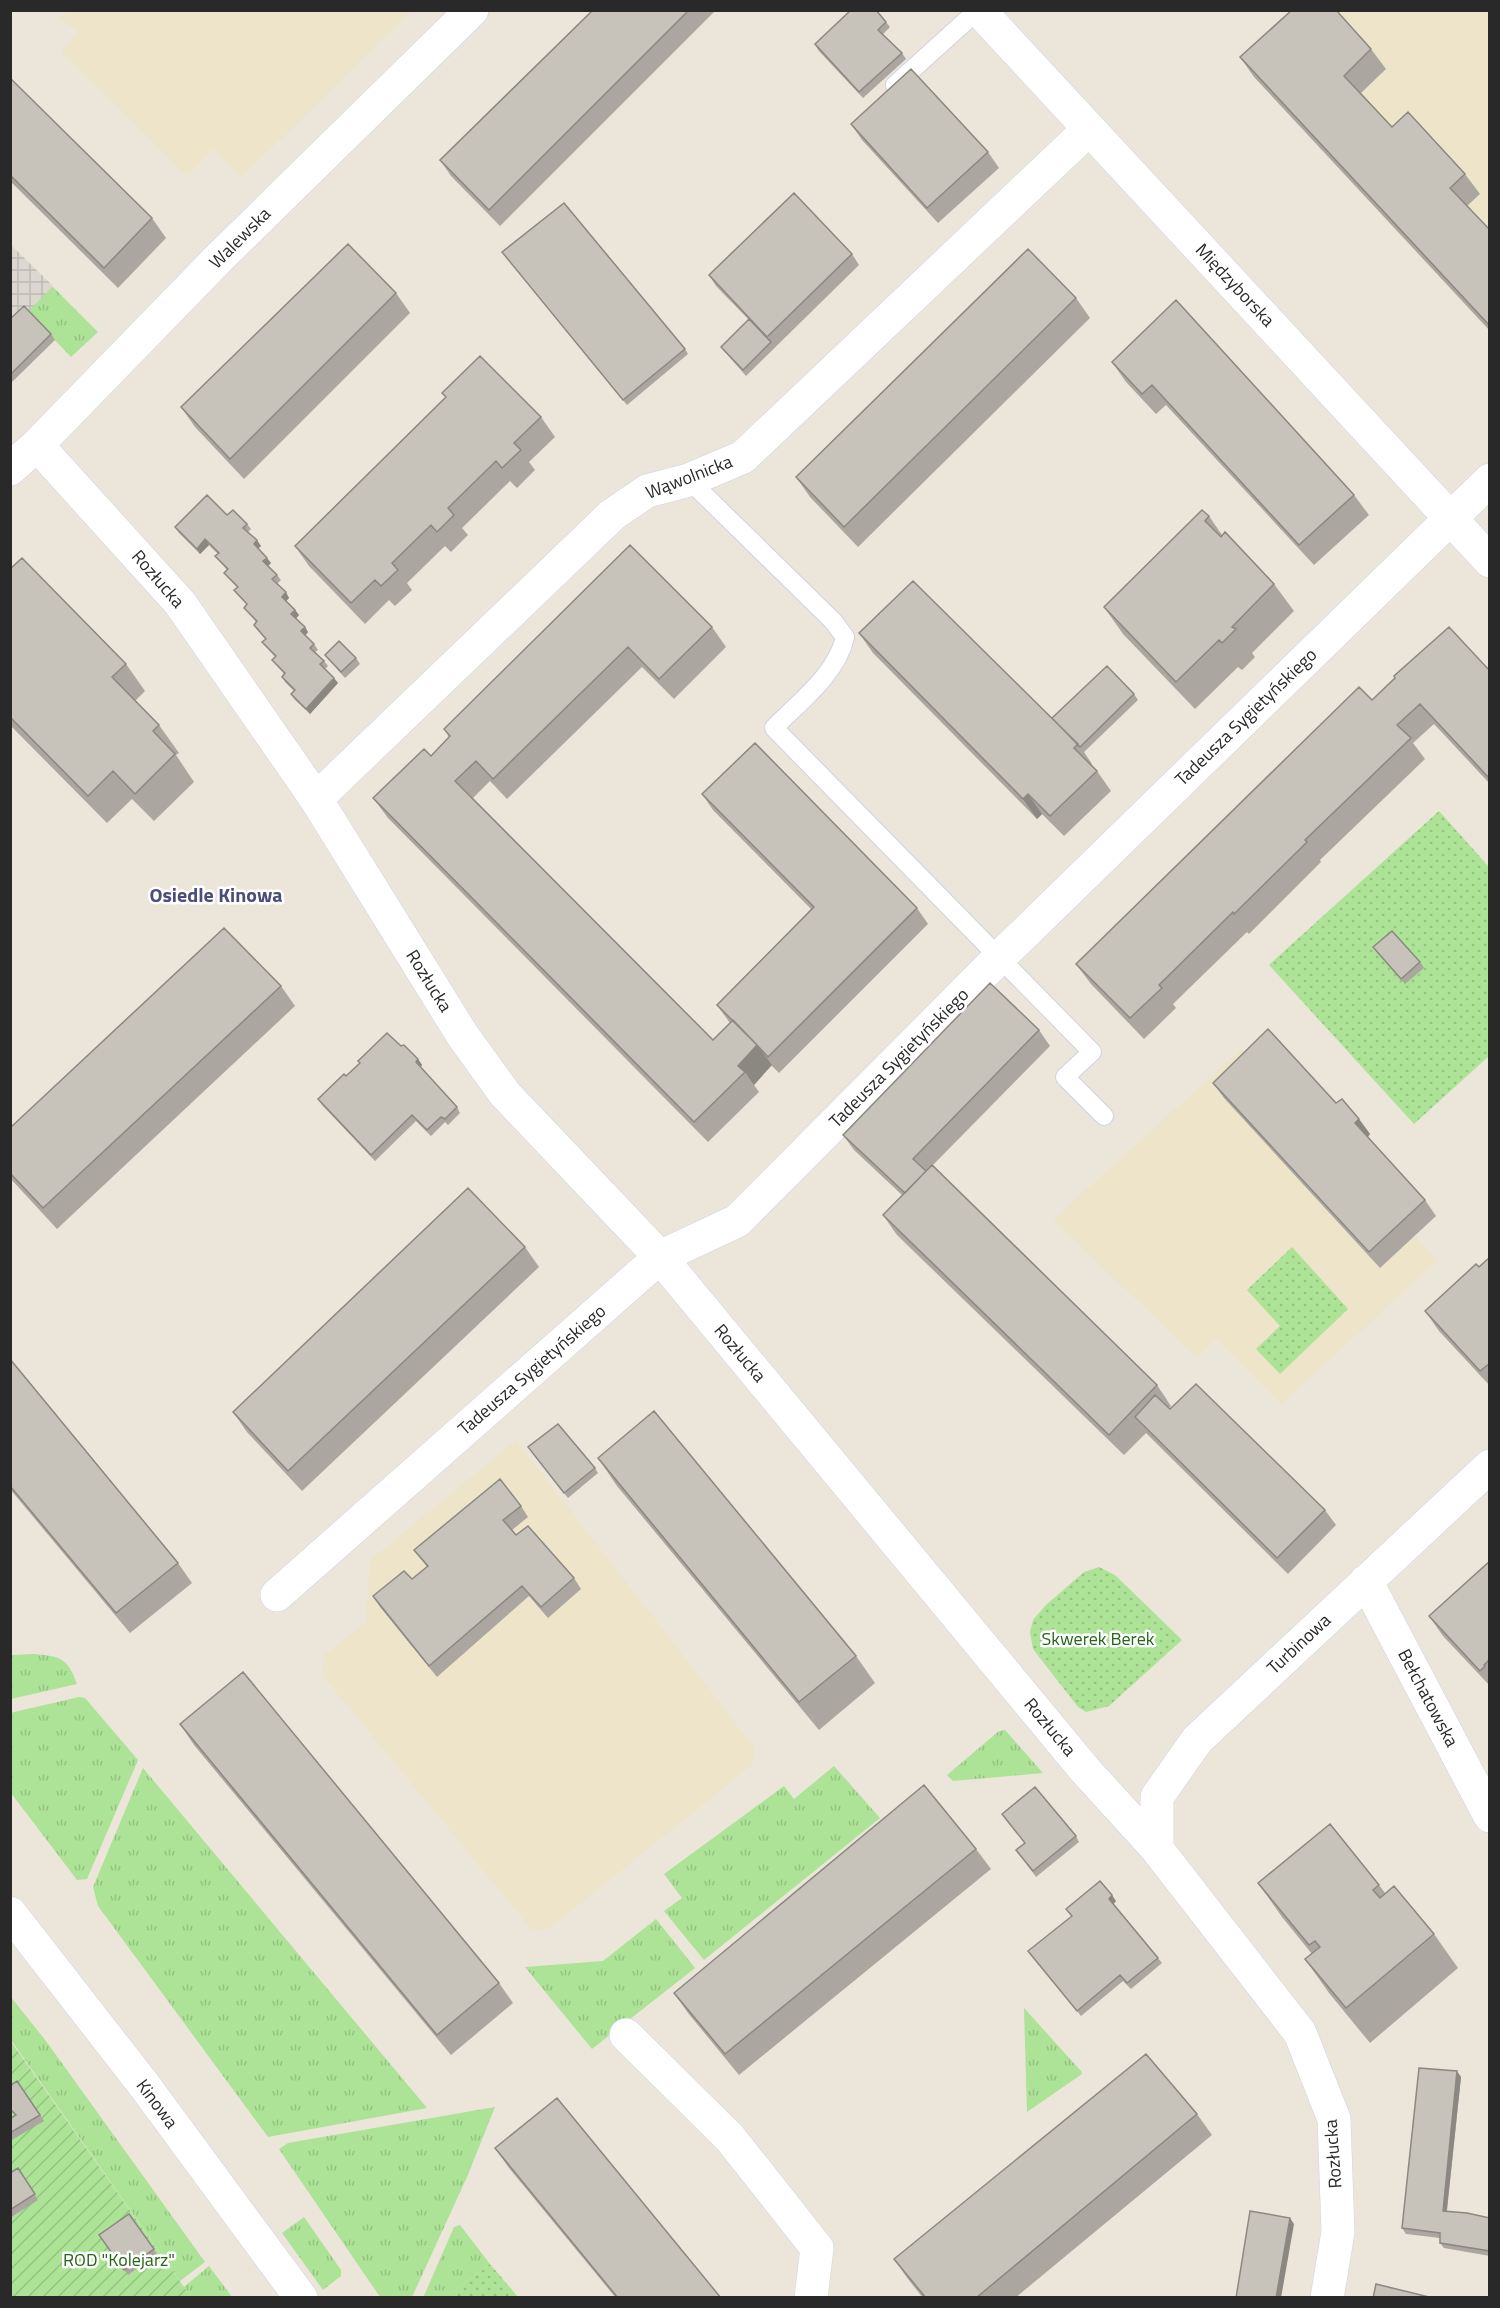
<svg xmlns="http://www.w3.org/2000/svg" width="1500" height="2308" font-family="'Titillium Web',sans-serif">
  <defs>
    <pattern id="grass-tufts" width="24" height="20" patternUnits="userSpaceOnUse" patternTransform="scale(1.5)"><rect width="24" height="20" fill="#ace396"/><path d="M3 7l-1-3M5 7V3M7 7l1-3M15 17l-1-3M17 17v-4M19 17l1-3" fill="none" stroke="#94c381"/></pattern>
    <pattern id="park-dots" width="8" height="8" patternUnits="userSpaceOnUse" patternTransform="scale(1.5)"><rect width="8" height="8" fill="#ace396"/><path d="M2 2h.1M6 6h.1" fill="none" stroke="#94c381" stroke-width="1.8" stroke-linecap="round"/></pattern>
    <pattern id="garden-furrows" width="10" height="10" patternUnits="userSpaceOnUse" patternTransform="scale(1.5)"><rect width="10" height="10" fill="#ace396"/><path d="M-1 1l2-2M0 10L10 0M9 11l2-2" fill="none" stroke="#94c381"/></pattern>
    <pattern id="plaza-grid" width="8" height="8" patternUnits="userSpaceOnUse" patternTransform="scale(1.5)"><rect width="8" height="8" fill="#dcd8d1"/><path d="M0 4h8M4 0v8" fill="none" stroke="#bdb9b3"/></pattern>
  </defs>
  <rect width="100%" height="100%" fill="#ece5da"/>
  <path fill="#eee4c9" d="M67,11V10L412,11L241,178L213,149L187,176L61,52L78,31L59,19Z
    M1283,11H1489V331L1254,77L1303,33Z
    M1240,1050L1256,1066L1370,1134L1367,1139L1436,1216L1415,1236L1438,1260L1282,1404L1216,1339L1197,1358L1053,1220Z
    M516,1440L755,1748L752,1765L549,1929L532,1930L323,1676L324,1655L366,1622L370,1560Z"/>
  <path fill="url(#grass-tufts)" d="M38,272L98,332L71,357L28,312Z
    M34,1654C60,1656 68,1658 77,1684L11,1699V1655Z
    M79,1697L85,1698L138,1760L87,1879L77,1880L11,1793L10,1713Z
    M1005,1730L1043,1773L953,1781L947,1775L999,1731Z
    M834,1766L880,1818L704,1960L664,1911L682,1898L664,1874L784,1786L794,1799Z
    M143,1768L427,2108L268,2137L98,1906L93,1887Z
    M656,1919L695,1968L592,2049L525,1967L603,1961Z
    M10,1996L46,2041L205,2262L180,2281L11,2040Z
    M1024,2008L1081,2071L1082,2074L1027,2112Z
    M495,2107L467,2177L412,2297H380L279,2149L288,2143Z
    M304,2217L341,2270V2276L323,2290L282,2233Z
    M460,2225L490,2264L446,2297L423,2298L454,2227Z
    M209,2266L232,2297H191L184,2287Z"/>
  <path fill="url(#park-dots)" d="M1439,811L1489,867V1056L1414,1124L1269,965Z
    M1292,1247L1348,1309L1280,1374L1256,1349L1280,1326L1247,1290Z
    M1099,1567L1115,1575L1182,1640L1109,1706L1086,1712L1078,1707L1033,1649L1030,1632L1033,1620L1046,1605L1084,1572Z
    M490,2264L518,2297H446Z"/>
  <path fill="url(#garden-furrows)" d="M10,2040L191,2297H11Z"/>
  <path fill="url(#plaza-grid)" d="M11,245L53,286L11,329Z"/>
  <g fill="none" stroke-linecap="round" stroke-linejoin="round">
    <g stroke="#d0d2e2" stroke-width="20">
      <path id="service" d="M895,85L978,10
        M689,480L833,621L845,637C837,674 799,702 774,728L1092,1052L1065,1077L1104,1116"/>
    </g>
    <g stroke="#d0d2e2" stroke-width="34">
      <path id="minor" d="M979,10L1490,561
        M37,445L180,603L316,799L463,1036L505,1094L660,1257L1085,1770L1157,1849L1300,2033L1334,2119L1338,2232L1327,2298
        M10,469L37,445L218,259L472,10
        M316,799L612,515L647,491L689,480L743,457L1088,130
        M1366,1581L1490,1816
        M277,1595L660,1257L737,1221L1000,957L1490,480
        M1157,1849V1797L1197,1740L1490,1466
        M626,2035L730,2138L817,2248L811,2298"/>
    </g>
    <g stroke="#d0d2e2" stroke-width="34">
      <path id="tertiary" d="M10,1913L144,2085L301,2298"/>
    </g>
    <use href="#service" stroke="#fff" stroke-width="18"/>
    <use href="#minor" stroke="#fff" stroke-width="33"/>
    <use href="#tertiary" stroke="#fff" stroke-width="33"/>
  </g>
  <path fill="#aba7a0" d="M593,10H716L500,226L451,176L440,160Z
    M886,22L890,27L883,34L902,53L906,59L863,98L818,50L815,44Z
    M1371,49L1386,69L1361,93L1392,127L1465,174L1480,194L1467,206L1490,230V331L1254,77L1240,57Z
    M10,78L152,218L166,238L118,288L10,181Z
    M851,124L988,152L999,168L938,223L862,140Z
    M502,252L685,349L688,354L627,405Z
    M852,254L859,265L746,376L725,352L721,347L749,320L716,286L709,275Z
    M396,293L410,313L244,479L195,427L181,407Z
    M1076,298L1090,318L858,547L810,497L796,477Z
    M10,319L51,334L55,340L10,384Z
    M1112,362L1354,495L1369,515L1314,565L1166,405L1156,414L1126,382Z
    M442,393L541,417L555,437L529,462L535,470L517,488L510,481L462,528L468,535L451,552L445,546L407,583L412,590L395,606L389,600L365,624L309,566L295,546L446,397Z
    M227,515L247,524L251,529L248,532L261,546L258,549L271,563L268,566L277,575L281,580L277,584L289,598L286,601L295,610L299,615L296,619L305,627L308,632L305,636L314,644L318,650L315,652L324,661L328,666L325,669L338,683L310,714L295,700L291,694L294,691L285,682L282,677L284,674L272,660L275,657L262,642L266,639L254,625L256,622L244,608L247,605L234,590L237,587L224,573L227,570L215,556L218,554L209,545L200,554L179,533L175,527Z
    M1209,516L1222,535L1274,584L1294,611L1252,653L1255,657L1242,670L1238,667L1195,709L1123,634L1104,607Z
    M630,545L712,627L726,647L674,699L642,667L507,799L490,781L473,798L713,1040L730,1023L717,1005L811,909L713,810L702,794L917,908L928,924L779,1073L771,1065L754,1085L759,1092L708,1142L388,818L373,798L431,756L449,737L444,729Z
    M10,569L126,664L145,691L135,701L159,725L179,753L176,755L194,782L154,821L132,799L107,823L10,725Z
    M859,633L1052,718L1134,694L1138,700L1084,752L1092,764L1091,766L1097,771L1111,791L1064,836L1042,814L1037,819L873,653Z
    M325,655L356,658L360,664L345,678L329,660Z
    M1490,671V784L1434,724L1413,743L1425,759L1320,860L1321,862L1249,934L1247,932L1173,1004L1176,1008L1144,1039L1091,984L1076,964L1372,700Z
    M1373,947L1420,962L1424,968L1405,984Z
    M281,986L295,1006L57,1229L10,1178V1128Z
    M1039,1030L1050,1046L933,1165L1157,1385L1171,1406L1169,1408L1325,1510L1336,1525L1288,1574L1146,1433L1124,1455L897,1235L883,1215L902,1195L854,1150L843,1135Z
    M401,1046L418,1059L422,1065L420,1067L457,1107L460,1113L448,1125L445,1122L431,1136L416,1121L375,1161L322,1105L318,1099L346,1076L360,1063L358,1061Z
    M1213,1083L1336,1103L1359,1119L1370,1134L1368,1137L1425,1200L1436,1216L1380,1268L1224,1098Z
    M525,1247L539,1267L302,1491L247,1432L233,1412Z
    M1490,1257V1386L1439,1331L1425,1311Z
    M10,1359L178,1563L192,1583L130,1633L10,1489Z
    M532,1453L595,1468L598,1473L568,1498Z
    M598,1458L856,1656L875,1683L819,1730L617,1486Z
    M521,1506L528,1517L512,1530L516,1535L574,1578L581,1589L548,1618L529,1596L437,1677L380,1607L373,1596L412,1579L427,1567L414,1550Z
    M1490,1561V1686L1443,1636L1429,1616Z
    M180,1724L499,1983L513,2003L451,2055L194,1745Z
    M1002,1814L1076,1836L1079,1842L1036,1877L1016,1850L1025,1843Z
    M976,1849L991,1869L739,2075L688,2013L674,1993Z
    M1258,1883L1379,1885L1385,1893L1434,1934L1458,1968L1370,2043L1329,1993L1305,1959L1312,1954L1282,1917Z
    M1116,1901L1114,1904L1162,1963L1131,1989L1123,1981L1081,2016L1028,1951Z
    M1461,2077L1447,2211L1490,2218V2256L1444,2248L1440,2243V2238L1406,2234L1402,2228Z
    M21,2086L44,2121L10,2141V2119L15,2116Z
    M1197,2114L1212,2135L1015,2298H923L908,2279L894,2259Z
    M495,2148L721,2298H616L509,2168Z
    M18,2168L38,2200L10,2218V2173Z
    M129,2214L157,2254L128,2275L99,2235Z"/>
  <path fill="#8b8882" d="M205,539L209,545L200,554L197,549Z
    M257,540L261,546L257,549L254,544Z
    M267,558L271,563L267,567L263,561Z
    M286,592L289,598L285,602L282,597Z
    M295,610L299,615L295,619L291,614Z
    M305,627L308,632L304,637L301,631Z
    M334,678L338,683L310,714L306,709Z
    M1028,794L1042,814L1037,819L1023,799Z
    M757,1045L772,1065L754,1085L745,1072L738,1066Z
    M418,1059L422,1065L420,1068L416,1062Z
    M1359,1119L1370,1134L1366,1139L1355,1123Z
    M1112,1895L1116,1901L1113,1904L1109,1899Z
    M1457,2071L1461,2077L1446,2217L1443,2211Z
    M1290,2218L1294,2224L1281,2298H1276Z"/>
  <path fill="#c7c2ba" stroke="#8b8882" stroke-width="1.5" d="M593,10H689L489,210L440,160Z
    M851,10H876L886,22L878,30L902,53L859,92L815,44Z
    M1292,10H1336L1371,49L1344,76L1392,127L1408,112L1465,174L1450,188L1490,230V326L1240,57Z
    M911,69L988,152L927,208L851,124Z
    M10,78L152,218L104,268L10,175Z
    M794,193L852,254L767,337L709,275Z
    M564,203L685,349L623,400L502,252Z
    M348,244L396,293L230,459L181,407Z
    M1028,249L1076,298L844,527L796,477Z
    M1176,300L1354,495L1299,545L1152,385L1142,394L1112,362Z
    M24,306L51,334L10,375V319Z
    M749,319L771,342L743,370L721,347Z
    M480,356L541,417L514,443L521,450L502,468L496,461L448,508L454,515L437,532L431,525L392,563L398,570L381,586L375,580L351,603L295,546L446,397L442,393Z
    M207,495L227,515L233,510L247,524L243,528L257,540L254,544L267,558L263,561L277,575L272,579L286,592L282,597L295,610L291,614L305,627L301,631L314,644L310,648L324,661L320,664L334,678L306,709L291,694L295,690L282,677L285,673L272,660L276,656L262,642L266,639L254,625L257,621L244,608L247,604L234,590L238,587L224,573L228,569L215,556L219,553L205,539L197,549L175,527Z
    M1202,510L1209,516L1205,521L1221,537L1225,532L1274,584L1232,627L1236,629L1222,643L1219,640L1176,682L1104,607Z
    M630,545L712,627L659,679L628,647L493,779L476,761L455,781L713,1040L733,1020L757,1045L738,1066L745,1072L694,1122L373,798L424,749L431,756L450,736L444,729Z
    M22,558L126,664L112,677L159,725L153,731L175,754L135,794L113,771L88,796L10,717V569Z
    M913,581L1078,744L1074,748L1097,771L1050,816L1028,794L1023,799L859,633Z
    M1449,627L1490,671V779L1420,704L1397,725L1411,738L1305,840L1307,842L1234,914L1233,912L1159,985L1162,988L1130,1018L1076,964L1359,687L1372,700L1395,678L1394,676Z
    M339,641L356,658L341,672L325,655Z
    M1107,666L1134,694L1080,747L1052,718Z
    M755,743L917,908L768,1057L757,1045L717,1005L814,907L702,794Z
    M224,928L281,986L43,1208L10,1173V1128Z
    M1392,931L1420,962L1401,979L1373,947Z
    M990,983L1039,1030L913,1159L926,1171L905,1193L843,1135Z
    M1268,1029L1336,1103L1342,1099L1359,1119L1355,1123L1425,1200L1369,1252L1213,1083Z
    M387,1033L401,1046L404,1045L418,1059L416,1062L457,1107L445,1119L441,1117L427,1130L412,1115L371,1155L318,1099L344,1074L346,1076L360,1063L358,1061Z
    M932,1165L1157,1385L1109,1435L883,1215Z
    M468,1188L525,1247L288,1471L233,1412Z
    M1490,1257V1363L1480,1371L1425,1311L1476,1264L1479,1267Z
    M10,1359L178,1563L116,1613L10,1486Z
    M1196,1384L1325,1510L1277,1558L1135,1417L1155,1395L1170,1409Z
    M654,1411L856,1656L799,1702L598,1458Z
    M558,1424L595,1468L564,1493L528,1447Z
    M500,1479L521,1506L503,1520L516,1535L528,1526L574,1578L541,1607L522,1586L429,1666L373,1596L404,1571L412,1579L428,1566L414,1550Z
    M1490,1561V1659L1484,1665L1485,1666L1480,1671L1429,1616Z
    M243,1672L499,1983L437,2035L180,1724Z
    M924,1785L976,1849L725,2054L674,1993Z
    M1035,1787L1076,1836L1033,1871L1016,1850L1025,1843L1002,1814Z
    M1330,1824L1379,1885L1373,1890L1380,1898L1394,1886L1434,1934L1346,2008L1305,1959L1320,1947L1315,1941L1309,1945L1258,1883Z
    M1100,1881L1112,1895L1109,1899L1158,1958L1127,1983L1120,1975L1077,2011L1028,1951L1072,1916L1066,1909Z
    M1146,2054L1197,2114L976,2298H926L894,2259Z
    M1419,2068L1457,2071L1443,2211L1467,2213L1490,2218V2251L1440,2243V2233L1402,2228Z
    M17,2081L40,2115L10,2133V2119L16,2115L10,2109V2086Z
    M557,2098L721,2298H618L495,2148Z
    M18,2168L35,2194L10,2210V2173Z
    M1250,2211L1290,2218L1276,2298H1236Z
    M129,2214L154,2249L124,2270L99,2235Z
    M1376,2284L1433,2298H1373Z"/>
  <g text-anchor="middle" stroke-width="5" stroke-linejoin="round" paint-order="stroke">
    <g font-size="18" fill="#292929" stroke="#fff">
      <text transform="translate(240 238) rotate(-45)" y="6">Walewska</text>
      <text transform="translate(1235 285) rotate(47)" y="6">Międzyborska</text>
      <text transform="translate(689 477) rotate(-21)" y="6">Wąwolnicka</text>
      <text transform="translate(158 579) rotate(49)" y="6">Rozłucka</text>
      <text transform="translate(1246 717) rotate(-44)" y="6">Tadeusza Sygietyńskiego</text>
      <text transform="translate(429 981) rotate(58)" y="6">Rozłucka</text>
      <text transform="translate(899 1058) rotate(-45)" y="6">Tadeusza Sygietyńskiego</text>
      <text transform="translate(740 1353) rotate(50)" y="6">Rozłucka</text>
      <text transform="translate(532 1370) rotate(-41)" y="6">Tadeusza Sygietyńskiego</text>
      <text transform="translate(1299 1644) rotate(-43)" y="6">Turbinowa</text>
      <text transform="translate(1428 1698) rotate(62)" y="6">Bełchatowska</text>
      <text transform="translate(1050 1727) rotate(50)" y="6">Rozłucka</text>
      <text transform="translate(157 2104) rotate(53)" y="6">Kinowa</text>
      <text transform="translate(1333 2154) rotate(-94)" y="6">Rozłucka</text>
    </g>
    <g font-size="18" fill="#256619" stroke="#fff">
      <text x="1098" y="1645">Skwerek Berek</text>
      <text x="119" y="2266">ROD "Kolejarz"</text>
    </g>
    <g font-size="20" font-weight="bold" fill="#494f7a" stroke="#fff">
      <text x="216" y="902">Osiedle Kinowa</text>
    </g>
  </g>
  <rect width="1500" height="2308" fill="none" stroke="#292929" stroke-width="24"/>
</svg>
